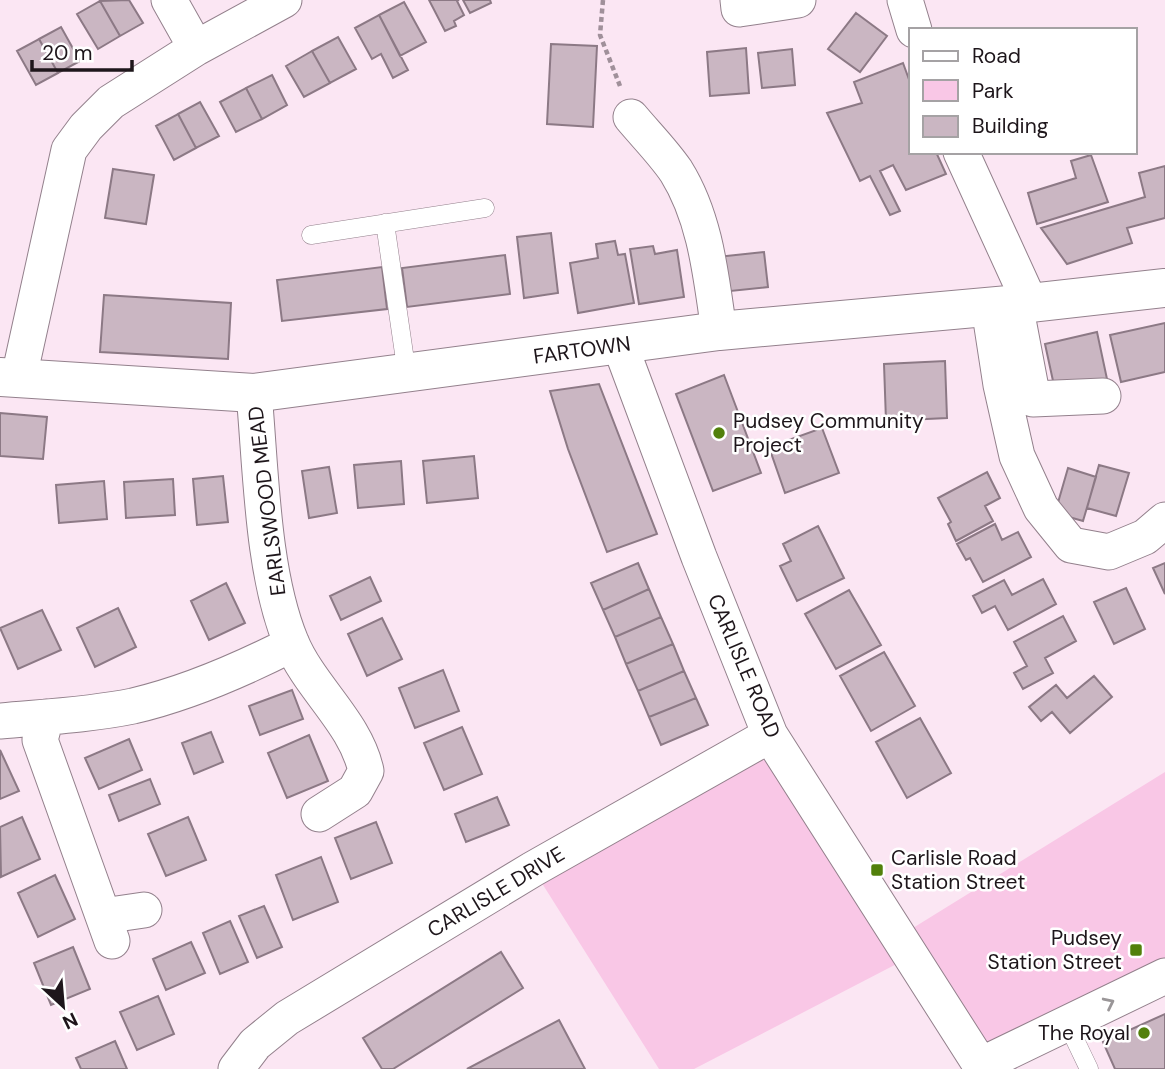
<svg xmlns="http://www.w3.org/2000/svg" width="1165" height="1069" font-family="'DM Sans',sans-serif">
  <rect width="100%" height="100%" fill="#fbe6f3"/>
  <path fill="#f9c7e6" d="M770,735L900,936L1165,772V976L981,1065L912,956L694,1069H659L533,869Z"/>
  <path fill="#cab6c2" stroke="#8c7985" stroke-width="2" d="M129,0L143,23L120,36L100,1Z
    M429,0H459L457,1L464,15L454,21L456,26L445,31Z
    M463,0H490L491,3L470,13Z
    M100,1L120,36L98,49L77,14Z
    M404,2L426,42L400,56L379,15Z
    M856,13L887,36L860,72L828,49Z
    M379,15L408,70L393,78L381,54L372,59L355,28Z
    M61,27L80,61L58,73L39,39Z
    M338,37L356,69L330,83L312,51Z
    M39,39L58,73L36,85L17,51Z
    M551,44L597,46L593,127L547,124Z
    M746,48L749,93L710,96L707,52Z
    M792,49L795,85L762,88L758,53Z
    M312,51L330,83L304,97L286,66Z
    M903,63L911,85V152H936L946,174L906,190L893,165L880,171L900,211L890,215L870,176L860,181L827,113L862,103L854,82Z
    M272,75L287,105L262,119L246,88Z
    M246,88L262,119L236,132L220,102Z
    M200,102L219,136L196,148L178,114Z
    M178,114L196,148L174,160L156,126Z
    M1091,155L1108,202L1037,224L1028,193L1076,178L1071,161Z
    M1165,166V218L1127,228L1132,243L1067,264L1041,228L1145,197L1139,173Z
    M113,169L154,175L146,224L105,218Z
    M551,233L558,293L524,298L517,237Z
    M615,241L618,255L625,254L634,303L578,313L570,263L598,258L596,244Z
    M653,246L655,254L677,250L684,297L639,304L630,249Z
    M764,252L768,287L721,292L717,257Z
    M505,255L510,294L407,307L402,268Z
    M382,267L387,309L282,321L277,280Z
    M104,295L231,303L228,359L100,352Z
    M1165,323V372L1121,382L1110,335Z
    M1097,332L1107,379L1055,390L1045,344Z
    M945,361L947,418L886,421L884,364Z
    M724,375L761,473L713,491L676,394Z
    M599,384L657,534L607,552L568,449L550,391Z
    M0,413L47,417L43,459L0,456Z
    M822,428L839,473L785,493L769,447Z
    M474,456L478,498L427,503L423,461Z
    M401,461L404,504L358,508L354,465Z
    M1099,465L1129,473L1116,516L1087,508Z
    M329,467L337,513L309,518L302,471Z
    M1068,468L1096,477L1083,521L1055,513Z
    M987,472L1000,498L985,506L993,521L956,541L948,524L951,522L938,498Z
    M223,476L228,522L197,525L193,479Z
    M173,479L175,515L126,518L124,482Z
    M104,481L107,519L59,523L56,485Z
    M995,524L1002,540L1018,532L1031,557L983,582L970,558L966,560L957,544Z
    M818,526L844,578L797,601L780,566L791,561L783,544Z
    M638,563L649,589L603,610L591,583Z
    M1165,563V594L1153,568Z
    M370,577L381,601L341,620L330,596Z
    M1043,579L1056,604L1008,630L995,606L982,613L973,596L1004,580L1012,595Z
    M226,583L245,623L209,640L191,601Z
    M1126,588L1145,629L1114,644L1094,602Z
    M649,589L661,617L615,637L603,610Z
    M849,590L881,645L836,669L805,614Z
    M118,608L136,647L95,667L77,628Z
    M42,610L61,650L18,669L0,628Z
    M1063,616L1076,641L1045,658L1053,673L1023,689L1014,673L1027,666L1014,642Z
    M661,617L673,644L626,664L615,637Z
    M382,618L402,659L367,676L348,634Z
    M673,644L684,671L638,691L626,664Z
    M884,652L915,706L871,731L840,676Z
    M443,670L459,711L415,728L399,688Z
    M684,671L696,698L649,717L638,691Z
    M1094,676L1112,697L1070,733L1052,712L1041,721L1029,707L1056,685L1067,698Z
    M292,690L303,719L260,735L249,706Z
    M696,698L708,725L661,745L649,717Z
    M920,718L951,773L907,798L876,742Z
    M462,727L482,774L444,790L424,743Z
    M211,732L223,762L194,774L182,743Z
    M309,735L328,781L287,798L268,753Z
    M129,739L142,770L99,789L85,758Z
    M0,750L19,791L0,799Z
    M150,779L160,804L119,821L109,795Z
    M497,797L509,825L466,842L455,814Z
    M22,817L40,859L1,877L0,827Z
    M188,817L206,860L166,876L148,834Z
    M376,822L392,863L351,879L335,838Z
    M321,857L338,902L293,920L276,875Z
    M55,875L75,919L38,937L18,893Z
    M264,906L282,947L257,958L239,916Z
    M230,921L248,962L220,974L203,933Z
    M191,942L205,973L166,990L153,959Z
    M73,947L90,989L51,1005L34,963Z
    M501,952L523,988L393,1069H382L363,1038Z
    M158,996L174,1034L137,1050L120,1012Z
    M1165,1014V1069H1115L1103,1042Z
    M559,1020L585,1069H467Z
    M115,1041L127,1069H81L76,1058Z"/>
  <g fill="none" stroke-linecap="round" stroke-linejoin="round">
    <g stroke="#93808c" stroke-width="19">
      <path id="service" d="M385,223L407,374
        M311,235L485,208
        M1067,1023L1089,1069"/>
    </g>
    <g stroke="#93808c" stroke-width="37">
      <path id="minor" d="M169,0L196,48
        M738,0L739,9L798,0
        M905,0L914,30
        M631,117C646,135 663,152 676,171C706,219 711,277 719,331
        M961,152L1030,303
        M1015,304L1033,399L1103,396
        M989,307L1001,385L1017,456L1041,508L1071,545L1109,552L1145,537L1165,520
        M620,345L699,557L770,735L983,1069
        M19,377L69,150L86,127L111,102L196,48L284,0
        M254,393C261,470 262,572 291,642C310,688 356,723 366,771L355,791L319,814
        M46,717L40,740L112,941
        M0,721C44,717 89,715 133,706C189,693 241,670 292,644
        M103,916L144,910
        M981,1065L1165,976
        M236,1069L255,1044L287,1018L533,869L770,735"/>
    </g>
    <g stroke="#93808c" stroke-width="40">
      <path id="tertiary" d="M0,377L254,393L719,331L1030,303L1165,288"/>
    </g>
    <path stroke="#a0909a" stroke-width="4.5" stroke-dasharray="5 3.5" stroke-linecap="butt" d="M603,0L600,35L620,86"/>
    <use href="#service" stroke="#fff" stroke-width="18"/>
    <use href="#minor" stroke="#fff" stroke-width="35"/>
    <use href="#tertiary" stroke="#fff" stroke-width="38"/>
  </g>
  <defs><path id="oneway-chevron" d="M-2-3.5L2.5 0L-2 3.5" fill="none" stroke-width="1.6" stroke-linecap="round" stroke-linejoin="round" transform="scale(1.75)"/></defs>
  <use stroke="#9a9698" href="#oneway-chevron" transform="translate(1109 1003) rotate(-26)"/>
  <g fill="#52800b" stroke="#fff" stroke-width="2.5">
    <circle cx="719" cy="433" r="7"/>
    <rect x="870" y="863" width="14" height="14" rx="3.5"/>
    <rect x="1129" y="943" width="14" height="14" rx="3.5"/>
    <circle cx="1144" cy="1033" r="7"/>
  </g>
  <g text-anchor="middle" stroke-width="5" stroke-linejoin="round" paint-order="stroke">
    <g font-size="21" fill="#1e161b" stroke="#fff">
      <text transform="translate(582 350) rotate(-8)" y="7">FARTOWN</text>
      <text transform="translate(267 501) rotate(-97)" y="7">EARLSWOOD MEAD</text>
      <text transform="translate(744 666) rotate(67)" y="7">CARLISLE ROAD</text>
      <text transform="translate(496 892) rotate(-31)" y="7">CARLISLE DRIVE</text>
    </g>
    <g font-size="21" fill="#1e161b" stroke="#fff" text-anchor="start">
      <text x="733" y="428">Pudsey Community<tspan x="733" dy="24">Project</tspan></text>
      <text x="891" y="865">Carlisle Road<tspan x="891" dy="24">Station Street</tspan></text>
      <text x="1122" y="945" text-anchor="end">Pudsey<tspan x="1122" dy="24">Station Street</tspan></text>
      <text x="1130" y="1040" text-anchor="end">The Royal</text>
    </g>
  </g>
  <rect x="909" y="28" width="228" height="126" fill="#ffffff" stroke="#a5a2a4" stroke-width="2"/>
  <rect x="923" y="51" width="35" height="10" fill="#ffffff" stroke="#a5a2a4" stroke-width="2"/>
  <text x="972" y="63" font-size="21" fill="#1e161b">Road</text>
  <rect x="923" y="80" width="35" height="21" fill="#f9c7e6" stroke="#a5a2a4" stroke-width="2"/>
  <text x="972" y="98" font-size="21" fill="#1e161b">Park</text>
  <rect x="923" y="116" width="35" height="21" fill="#cab6c2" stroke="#a5a2a4" stroke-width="2"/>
  <text x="972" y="133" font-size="21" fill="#1e161b">Building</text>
  <g transform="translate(63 1006) rotate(154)" stroke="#ffffff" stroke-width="5" paint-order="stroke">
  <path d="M0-5L12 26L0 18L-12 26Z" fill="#1e161b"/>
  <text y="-10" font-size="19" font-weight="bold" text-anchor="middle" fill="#1e161b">N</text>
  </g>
  <path d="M32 60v10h100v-10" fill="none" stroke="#1e161b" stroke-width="3.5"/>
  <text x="42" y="60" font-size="21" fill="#1e161b" stroke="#ffffff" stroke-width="5" paint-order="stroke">20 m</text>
</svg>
